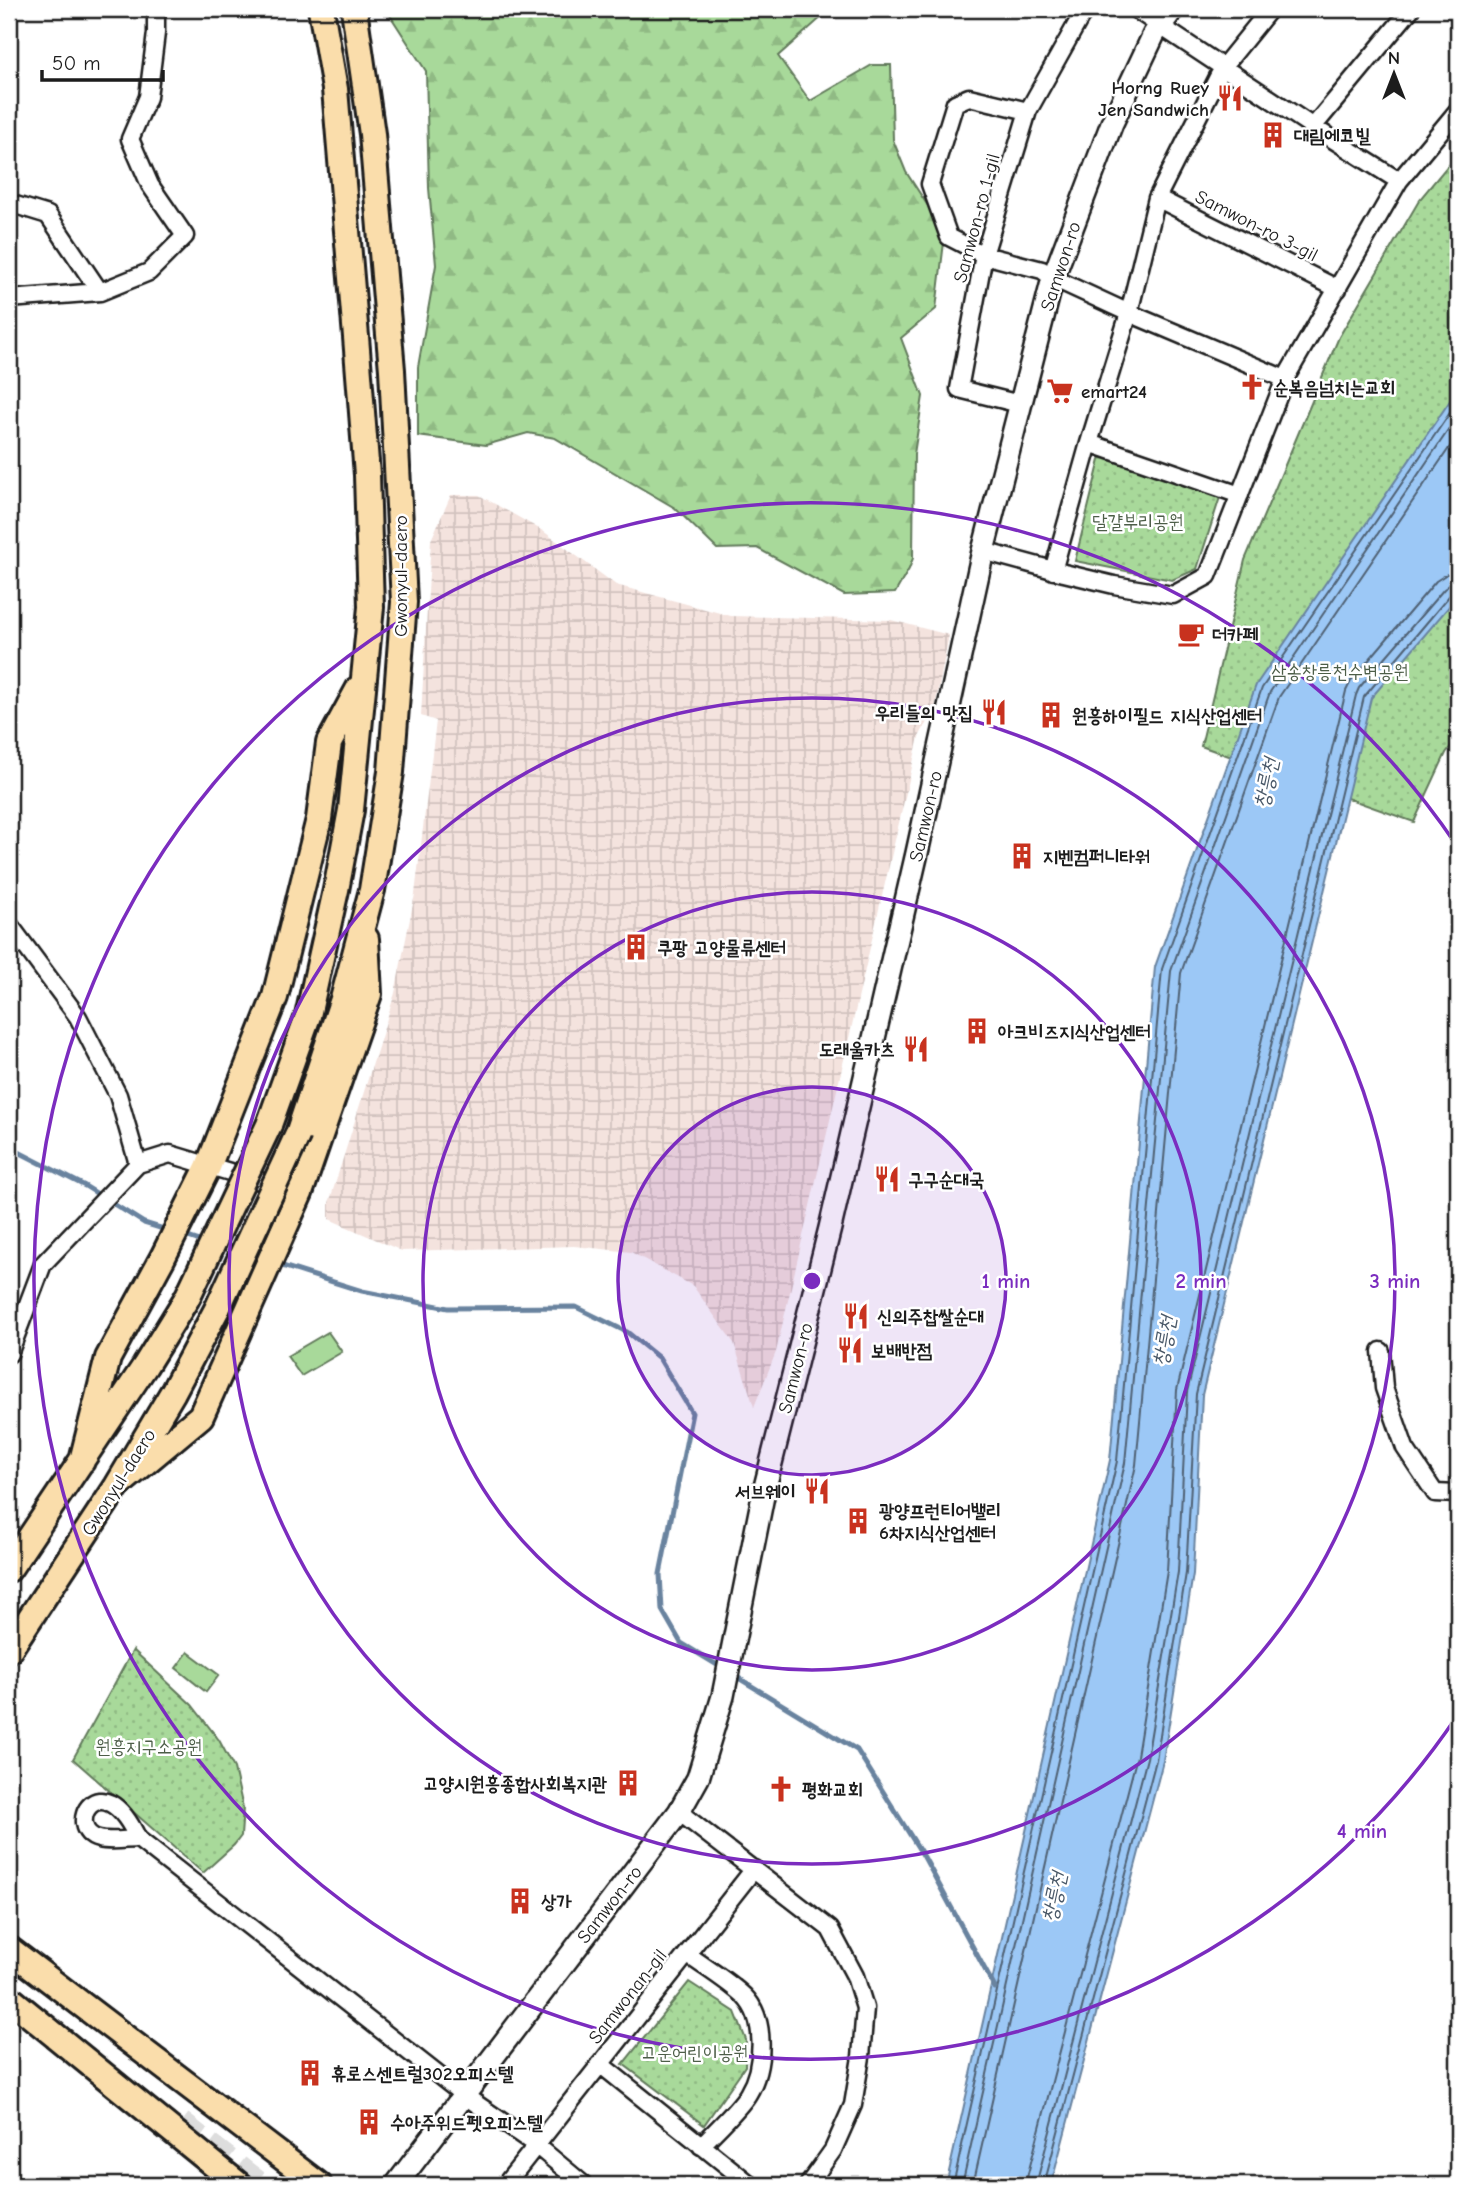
<svg xmlns="http://www.w3.org/2000/svg" width="1467" height="2194" font-family="'Comic Neue','Poor Story',sans-serif">
  <defs>
    <pattern id="industrial-grid" width="8" height="8" patternUnits="userSpaceOnUse" patternTransform="scale(1.75)"><rect width="8" height="8" fill="#f4e3de"/><path d="M0 4h8M4 0v8" fill="none" stroke="#d1c2be"/></pattern>
    <pattern id="forest-firs" width="22" height="20" patternUnits="userSpaceOnUse" patternTransform="scale(1.75)"><rect width="22" height="20" fill="#a8d99a"/><path d="M5 1l3.5 6h-7zM16 11l3.5 6h-7z" fill="#90ba84"/></pattern>
    <pattern id="park-dots" width="8" height="8" patternUnits="userSpaceOnUse" patternTransform="scale(1.75)"><rect width="8" height="8" fill="#a8d99a"/><path d="M2 2h.1M6 6h.1" fill="none" stroke="#90ba84" stroke-width="1.8" stroke-linecap="round"/></pattern>
  </defs>
  <rect width="100%" height="100%" fill="#fff"/>
  <filter id="ink" filterUnits="userSpaceOnUse"><feTurbulence type="fractalNoise" baseFrequency=".0143" numOctaves="2"/><feDisplacementMap in="SourceGraphic" scale="14" xChannelSelector="R" yChannelSelector="G"/><feConvolveMatrix kernelMatrix="1 2 1 2 8 2 1 2 1" color-interpolation-filters="sRGB"/></filter>
  <g filter="url(#ink)">
    <path fill="url(#industrial-grid)" d="M451,495H479L543,531L616,585L731,616L891,620L949,635L935,707L919,737L776,1352L754,1407L734,1343L693,1286L631,1252L574,1246L402,1251L329,1219V1203L395,993L415,894L436,721L421,716L431,540Z"/>
    <path fill="url(#forest-firs)" stroke="#627a5b" stroke-width="2" d="M386,9H837L824,15L778,56L810,101L872,65H891L893,140L906,172L928,206L944,242L936,309L901,338L923,396L914,454L913,558L909,569L895,593L844,595L757,548L717,549L675,508L555,438L528,433L486,445L418,436V367L436,265L429,188L426,71Z"/>
    <path fill="url(#park-dots)" stroke="#627a5b" stroke-width="2" d="M1458,153V737L1446,753L1414,822L1201,746L1245,560L1339,337L1420,199Z
      M1101,456L1221,494L1197,569L1172,580L1075,561Z
      M133,1650L192,1705L219,1740L234,1768L243,1808L241,1836L234,1845L203,1873L73,1759Z
      M689,1982L735,2012L746,2040L745,2066L704,2125L623,2064Z"/>
    <path fill="#a8d99a" stroke="#627a5b" stroke-width="2" d="M328,1332L342,1352L301,1376L287,1356Z
      M188,1652L219,1675L206,1692L176,1668Z"/>
    <path fill="#9cc8f6" stroke="#69839f" stroke-width="2" d="M1458,389V596L1371,698L1202,1395L1193,1574L1163,1761L1051,2185H946L1110,1460L1155,967L1256,685Z"/>
    <g fill="none" stroke-linecap="round" stroke-linejoin="round">
      <path stroke="#4f6173" stroke-width="2" d="M953,2185L1117,1461L1162,969L1262,688L1458,401
        M962,2185L1125,1463L1171,971L1270,692L1458,416
        M973,2185L1136,1465L1181,973L1279,697L1458,435
        M1025,2185L1137,1756L1167,1571L1177,1390L1346,691L1351,681L1436,581L1447,574L1458,573
        M1036,2185L1147,1758L1178,1572L1187,1392L1356,695L1359,688L1444,589L1451,584L1458,583
        M1044,2185L1156,1760L1186,1573L1196,1394L1364,697L1450,595L1458,592"/>
      <path stroke="#69839f" stroke-width="5" d="M9,1147L85,1186L144,1223L170,1231
        M182,1235L206,1243
        M276,1264L362,1291L448,1308L576,1307L627,1332L659,1358L692,1413L660,1574L662,1610L681,1643L724,1669
        M732,1674L857,1750L924,1857L995,1988"/>
      <path stroke="#ddd" stroke-width="24" stroke-dasharray="24 12" stroke-linecap="butt" d="M181,2123L261,2185"/>
      <g stroke="#1c1c1c" stroke-width="21">
        <path id="street" d="M1135,9L1313,127L1399,181
          M1028,111L969,97L955,103L930,184L949,237L984,255L1042,270L1053,278L1129,313L1285,379
          M1313,127L1411,9
          M1157,198L1338,289
          M9,203L48,215L100,292
          M9,299L100,292L149,272L185,236L150,185L130,139L148,97L156,33V9
          M1020,404L959,389L984,255L1028,111L1085,9
          M1089,443L1240,495
          M983,551L1064,573L1114,585L1173,595L1208,576L1285,379L1399,181L1458,110
          M1053,571L1089,443L1129,313L1157,198L1223,67L1270,9
          M9,924L78,1017L118,1095L138,1164L170,1154L283,1188
          M1381,1351L1384,1388L1405,1448L1435,1493L1458,1494
          M9,1354L43,1264L138,1164
          M679,1812L830,1929L855,1976L865,2008L861,2057L853,2105L833,2150L808,2185
          M138,1839C126,1839 111,1842 99,1839C62,1830 100,1758 138,1839L465,2096L536,2145L584,2185
          M687,1954C706,1968 727,1980 744,1996C767,2019 764,2068 748,2094C739,2109 714,2132 701,2146
          M600,2064L751,2185
          M505,2185L754,1869"/>
      </g>
      <g stroke="#1c1c1c" stroke-width="26">
        <path id="secondary" d="M396,2185L679,1812L698,1778L723,1696L764,1491L830,1228L917,853L983,551L1053,278L1112,123L1154,34L1173,9"/>
      </g>
      <g stroke="#1c1c1c" stroke-width="30">
        <path id="primary" d="M269,1125L308,1016L336,890L351,810L371,607L367,475L356,337L335,89L321,9
          M298,1134L343,999L372,890L391,772L404,602L392,370L372,134L354,9
          M82,1461L108,1358L163,1257L208,1167L275,997L319,819L329,743L359,688
          M117,1486L201,1416L300,1193L369,994L366,939
          M9,1569L145,1366L187,1298
          M9,1650L117,1486L173,1392L218,1307
          M9,1949L319,2185
          M9,1998L239,2185"/>
      </g>
      <use href="#street" stroke="#fff" stroke-width="16"/>
      <use href="#secondary" stroke="#fff" stroke-width="21"/>
      <use href="#primary" stroke="#faddab" stroke-width="24"/>
      <g stroke="#1c1c1c" stroke-width="30" stroke-linecap="butt">
        <path id="primary-bridge" d="M187,1298L269,1125
          M218,1307L298,1134"/>
      </g>
      <use href="#primary-bridge" stroke="#faddab" stroke-width="24"/>
    </g>
  </g>
  <circle cx="812" cy="1281" r="194" fill="#7b2cbf" fill-opacity=".12"/>
  <g fill="none" stroke="#7b2cbf" stroke-width="3.5">
    <circle cx="812" cy="1281" r="194"/>
    <circle cx="812" cy="1281" r="389"/>
    <circle cx="812" cy="1281" r="583"/>
    <path d="M1457 1716A778 778 0 1 1 1457 846"/>
  </g>
  <defs>
    <g id="restaurant-bare" transform="scale(2.1)"><path d="M-5-6h1v4h1v-4h1v4h1v-4h1v5L-1.5 .5V6h-2V.5L-5-1ZM5-6V6H3V1.5H1.5Q1.5-4 5-6Z" fill="#c8321e" stroke="#fff" stroke-width="2.5" paint-order="stroke"/></g>
    <g id="building-bare" transform="scale(2.1)"><path d="M-4-6H4V6H1V3H-1V6H-4ZM-2.5-4.3h1.7v1.8h-1.7ZM.8-4.3h1.7v1.8H.8ZM-2.5-1h1.7V.8h-1.7ZM.8-1h1.7V.8H.8Z" fill="#c8321e" stroke="#fff" stroke-width="2.5" paint-order="stroke"/></g>
    <g id="church-bare" transform="scale(2.1)"><path d="M-1.2-6h2.4v3.5h3.3v2.4h-3.3V6h-2.4V-.1h-3.3v-2.4h3.3Z" fill="#c8321e" stroke="#fff" stroke-width="2.5" paint-order="stroke"/></g>
    <g id="supermarket-bare" transform="scale(2.1)"><path d="M-6-5.5h2.5l.6 2H6L4.5 2H-2.5L-4.4-4H-6ZM-1.5 3.2a1.3 1.3 0 1 0 .1 0ZM3 3.2a1.3 1.3 0 1 0 .1 0Z" fill="#c8321e" stroke="#fff" stroke-width="2.5" paint-order="stroke"/></g>
    <g id="cafe-bare" transform="scale(2.1)"><path d="M-5.5-4.5H6V0H3Q3 3.5 0 3.5H-2.5Q-5.5 3.5-5.5 0ZM3-3.2v2h1.7v-2ZM-6 4.5H4V6H-6Z" fill="#c8321e" stroke="#fff" stroke-width="2.5" paint-order="stroke"/></g>
  </defs>
  <g fill-rule="evenodd">
    <use href="#restaurant-bare" x="1230" y="98"/>
    <use href="#building-bare" x="1273" y="135"/>
    <use href="#church-bare" x="1252" y="387"/>
    <use href="#supermarket-bare" x="1060" y="391"/>
    <use href="#cafe-bare" x="1191" y="634"/>
    <use href="#restaurant-bare" x="994" y="712"/>
    <use href="#building-bare" x="1051" y="715"/>
    <use href="#building-bare" x="1022" y="856"/>
    <use href="#building-bare" x="636" y="947"/>
    <use href="#building-bare" x="977" y="1031"/>
    <use href="#restaurant-bare" x="916" y="1049"/>
    <use href="#restaurant-bare" x="887" y="1179"/>
    <use href="#restaurant-bare" x="856" y="1316"/>
    <use href="#restaurant-bare" x="850" y="1350"/>
    <use href="#restaurant-bare" x="817" y="1491"/>
    <use href="#building-bare" x="858" y="1521"/>
    <use href="#building-bare" x="628" y="1783"/>
    <use href="#church-bare" x="781" y="1789"/>
    <use href="#building-bare" x="520" y="1901"/>
    <use href="#building-bare" x="310" y="2073"/>
    <use href="#building-bare" x="369" y="2122"/>
  </g>
  <g text-anchor="middle" stroke-width="5" stroke-linejoin="round" paint-order="stroke">
    <g font-size="19" font-weight="bold" fill="#1c1c1c" stroke="#fff" text-anchor="start">
      <text x="1209" y="94" text-anchor="end">Horng Ruey<tspan x="1209" dy="22">Jen Sandwich</tspan></text>
      <text x="1294" y="142">대림에코빌</text>
      <text x="1273" y="394">순복음넘치는교회</text>
      <text x="1081" y="398">emart24</text>
      <text x="1212" y="641">더카페</text>
      <text x="973" y="719" text-anchor="end">우리들의 맛집</text>
      <text x="1072" y="722">원흥하이필드 지식산업센터</text>
      <text x="1043" y="863">지벤컴퍼니타워</text>
      <text x="657" y="954">쿠팡 고양물류센터</text>
      <text x="998" y="1038">아크비즈지식산업센터</text>
      <text x="895" y="1056" text-anchor="end">도래울카츠</text>
      <text x="908" y="1186">구구순대국</text>
      <text x="877" y="1323">신의주찹쌀순대</text>
      <text x="871" y="1357">보배반점</text>
      <text x="796" y="1498" text-anchor="end">서브웨이</text>
      <text x="879" y="1517">광양프런티어밸리<tspan x="879" dy="22">6차지식산업센터</tspan></text>
      <text x="607" y="1790" text-anchor="end">고양시원흥종합사회복지관</text>
      <text x="802" y="1796">평화교회</text>
      <text x="541" y="1908">상가</text>
      <text x="331" y="2080">휴로스센트럴302오피스텔</text>
      <text x="390" y="2129">수아주위드펫오피스텔</text>
    </g>
    <g font-size="19" fill="#1c1c1c" stroke="#fff">
      <text transform="translate(976 218) rotate(-75)" y="7">Samwon-ro 1-gil</text>
      <text transform="translate(1257 225) rotate(27)" y="7">Samwon-ro 3-gil</text>
      <text transform="translate(1060 266) rotate(-72)" y="7">Samwon-ro</text>
      <text transform="translate(400 576) rotate(-90)" y="7">Gwonyul-daero</text>
      <text transform="translate(925 816) rotate(-77)" y="7">Samwon-ro</text>
      <text transform="translate(795 1368) rotate(-76)" y="7">Samwon-ro</text>
      <text transform="translate(118 1482) rotate(-58)" y="7">Gwonyul-daero</text>
      <text transform="translate(609 1904) rotate(-52)" y="7">Samwon-ro</text>
      <text transform="translate(627 1996) rotate(-52)" y="7">Samwonan-gil</text>
    </g>
    <g font-size="19" fill="#4d5e48" stroke="#fff">
      <text x="1138" y="528">달걀부리공원</text>
      <text x="1340" y="678">삼송창릉천수변공원</text>
      <text x="149" y="1753">원흥지구소공원</text>
      <text x="695" y="2059">고운어린이공원</text>
    </g>
    <g font-size="21" font-style="italic" fill="#495868" stroke="#fff">
      <text transform="translate(1266 783) rotate(-78)" y="7">창릉천</text>
      <text transform="translate(1164 1341) rotate(-80)" y="7">창릉천</text>
      <text transform="translate(1054 1897) rotate(-78)" y="7">창릉천</text>
    </g>
  </g>
  <circle cx="812" cy="1281" r="10" fill="#7b2cbf" stroke="#fff" stroke-width="3.5"/>
  <g font-size="21" text-anchor="middle" font-weight="bold" fill="#7b2cbf" stroke="#fff" stroke-width="5" stroke-linejoin="round" paint-order="stroke">
    <text x="1006" y="1288">1 min</text>
    <text x="1201" y="1288">2 min</text>
    <text x="1395" y="1288">3 min</text>
    <text x="1362" y="1838">4 min</text>
  </g>
  <rect width="1467" height="2194" fill="none" stroke="#fff" stroke-width="35"/>
  <rect x="18" y="18" width="1432" height="2159" fill="none" stroke="#1c1c1c" stroke-width="2.5" filter="url(#ink)"/>
  <g transform="translate(1394 74)" stroke="#ffffff" stroke-width="5" paint-order="stroke">
  <path d="M0-5L12 26L0 18L-12 26Z" fill="#1c1c1c"/>
  <text y="-10" font-size="19" font-weight="bold" text-anchor="middle" fill="#1c1c1c">N</text>
  </g>
  <path d="M42 70v10h121v-10" fill="none" stroke="#1c1c1c" stroke-width="3.5"/>
  <text x="52" y="70" font-size="21" fill="#1c1c1c" stroke="#ffffff" stroke-width="5" paint-order="stroke">50 m</text>
</svg>
